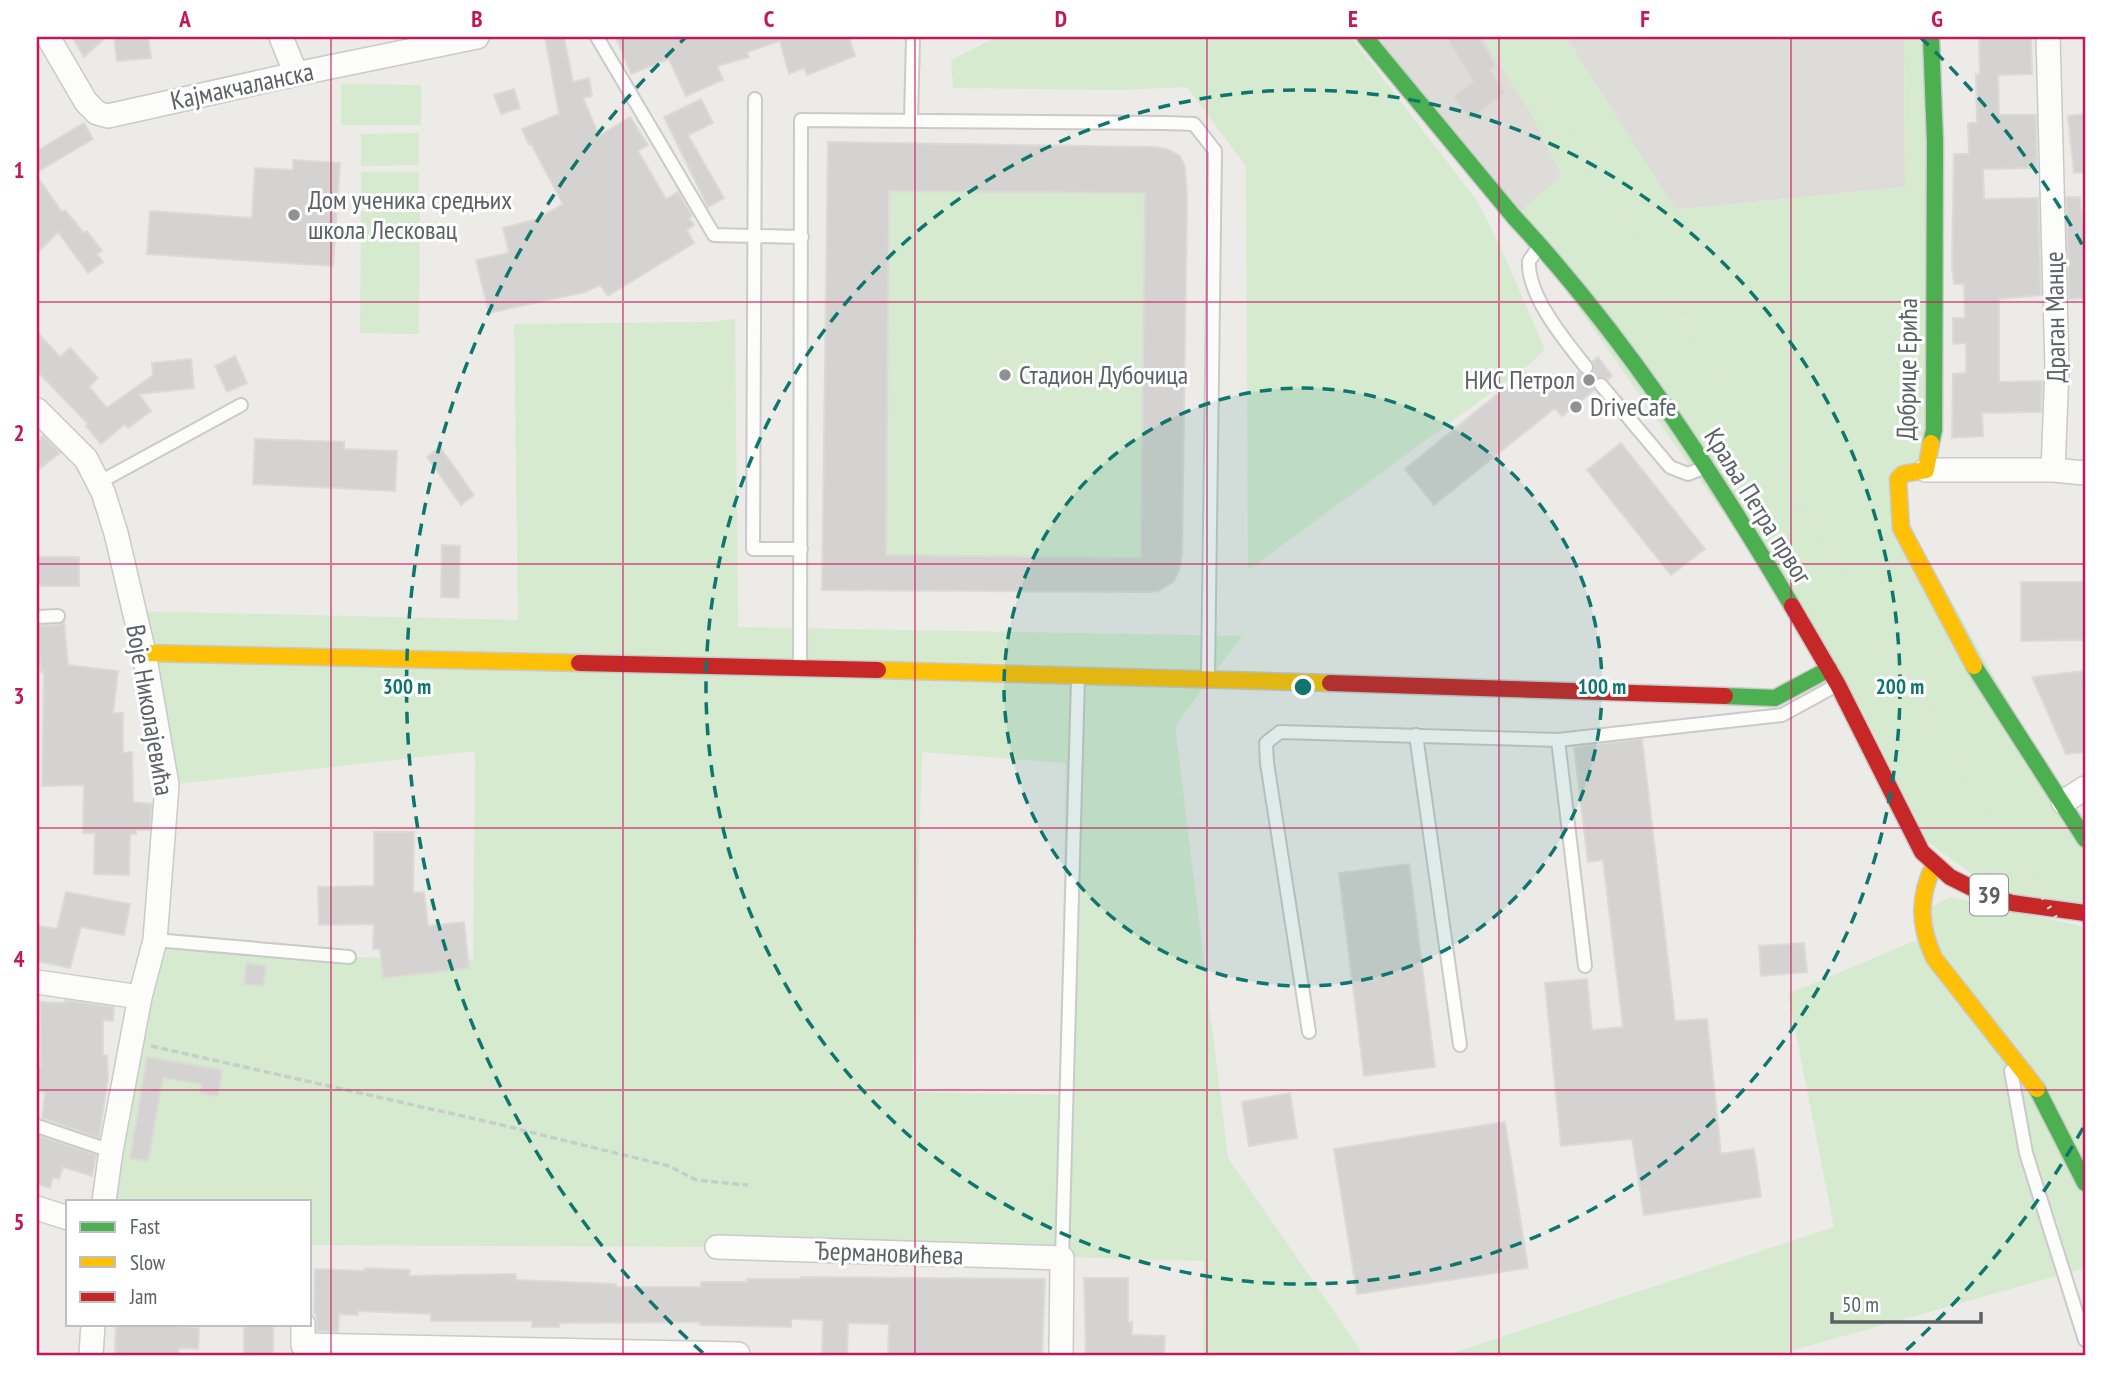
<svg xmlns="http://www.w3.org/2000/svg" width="2122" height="1392" font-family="'PT Sans Narrow',sans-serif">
  <rect width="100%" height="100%" fill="#edebe7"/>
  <path fill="#dedcd8" d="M1365,37H1482L1531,113L1562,176L1514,217Z
    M1566,37H1904L1905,187L1675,210Z"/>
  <path fill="#d6ead0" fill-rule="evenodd" d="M996,37H1351L1478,202L1504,255L1545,350L1526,367L1248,570L1246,166L1187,87L1117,90L953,88L951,60Z
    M1482,37H1566L1676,210L1905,187L1904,37H1931L1934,430L1898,505L2085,839V913L2012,903L1928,842L1861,708L1514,217L1562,176L1531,113Z
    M341,84L421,85V125H341Z
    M419,133V165L361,166V134Z
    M828,142L1153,147C1187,152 1184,166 1187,196L1182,554C1179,575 1172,588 1150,592L822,590Z
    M361,172H419V204H361Z
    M361,211L420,212L419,334L360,333Z
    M735,319L738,627L1242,636L1175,726L1228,1158L1364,1355H1203L1204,1261L717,1247L310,1245V1201H105L155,940L349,957L473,959L475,751L167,785L133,611L518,620L514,324L710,322ZM922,752L1066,763L1060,1095L912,1092Z
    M1950,897L2085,927V1268L1776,1355H1447L1834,1227L1788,994L1924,937L1932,907Z"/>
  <path fill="#d5d3d1" stroke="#dcdad6" stroke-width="2" fill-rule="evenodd" d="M72,37H106L84,57Z
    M114,37H148L151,58L117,61Z
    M545,37H564L573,82L589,78L592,96L583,98L599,136L630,117L648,145L638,151L666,199L678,192L692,216L689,218L694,225L687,230L694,243L608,296L600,285L585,292L489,313L476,260L509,253L503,228L537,219L563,204L531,144L529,145L522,129L559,114Z
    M616,37H849L855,56L807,75L804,68L789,74L780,41L747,52L749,57L717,66L723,80L686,96L669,59L631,74Z
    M1446,37H1479L1496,65L1490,70L1506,92L1470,120L1453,97L1473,81Z
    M1979,37H2031L2032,74L1998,75L1999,115H2036L2037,168L1983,169L1984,199L2038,198L2041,295L1999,299V382L2042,381L2041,412L1982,413L1983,436L1952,438L1953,374L1966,373V343L1953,344V318H1965L1964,284H1954L1952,267L1954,154H1969L1968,123H1977L1976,74H1980Z
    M514,89L520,108L501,114L494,95Z
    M701,99L713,123L688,135L724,198L708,207L664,117Z
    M2085,114V172L2074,173L2068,116Z
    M84,123L93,139L37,172V151Z
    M828,142L1153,147L1167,149L1180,156L1185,167L1187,196L1182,554L1179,571L1173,582L1158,591L1150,592L822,590ZM889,191L1145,193L1141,558L886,555Z
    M293,160L340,163L333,266L147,254L150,211L252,218L255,168L293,170Z
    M37,176L62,212L65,210L84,233L87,231L102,251L97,254L103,262L88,273L58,232L37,253Z
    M2066,197H2080L2085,252V298L2069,299Z
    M37,332L60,357L70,348L98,378L89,387L107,408L153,375L152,363L191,359L194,388L139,394L151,411L128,428L125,424L101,444L86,426L88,424L37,371Z
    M235,356L247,383L227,392L215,366Z
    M1598,357L1612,376L1608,379L1603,377L1596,378L1593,383L1594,390L1562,416L1555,408L1434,505L1405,469L1525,372L1544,395L1565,378L1568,382L1579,372L1584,375L1591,374L1594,369L1593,361Z
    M43,436L60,453L37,471V442Z
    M255,439L344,442V449L397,451L395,491L253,484Z
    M1621,443L1705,549L1671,575L1587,470Z
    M440,447L474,495L461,505L427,457Z
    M442,545L460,546L459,598L441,597Z
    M37,557H79V586H41V584H37Z
    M2021,582H2085V640L2021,641Z
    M64,622L68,665L118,671L113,713H123V753L132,752L133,802L152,804L150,830H136V834H130L129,875L94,874L95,833H83L84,785L42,786L44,671L41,672L37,626L58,625Z
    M2082,671L2085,696V752L2066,754L2032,677Z
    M1642,739L1675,1021L1707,1019L1721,1154L1754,1149L1761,1197L1644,1215L1632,1139L1561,1146L1545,983L1587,979L1592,1030L1623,1027L1603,860L1588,862L1574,747Z
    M374,832H414L413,893L424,892L428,926L464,922L469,968L383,978L380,949H373L374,924L319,925L318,887L374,886Z
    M1409,864L1435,1067L1364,1076L1339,873Z
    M66,892L130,904L124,935L81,927L70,968L37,961V926L57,929Z
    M1804,943L1807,972L1761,976L1759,946Z
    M247,963L266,966L263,986L244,984Z
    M65,1000L114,1007L113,1021L103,1020V1056L107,1055L108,1078L99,1138L42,1118L45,1092L37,1091V1066L41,1067L40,1002L65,1003Z
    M147,1057L222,1070L218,1096L200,1093L202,1084L163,1078L148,1161L130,1158Z
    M1290,1093L1297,1138L1249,1146L1242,1102Z
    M1505,1122L1528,1268L1357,1294L1334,1149Z
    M37,1135L96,1155L92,1176L63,1167L59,1179L53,1177L50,1188L37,1184Z
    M365,1268L410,1270L409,1276L516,1274V1280L616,1284V1287H701V1282H747V1279H801V1277L1045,1279L1042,1355H888L889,1324L848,1323L847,1355H822L823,1320L791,1319V1327L700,1325V1322L559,1323V1327H532V1321H431V1314L358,1311V1315L339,1314L338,1332L317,1331L316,1314L314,1313L315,1269L365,1271Z
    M1084,1278H1128V1322H1132V1335L1165,1336L1164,1355H1086Z
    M116,1324L199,1327L198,1349L179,1348L178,1355H115Z
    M244,1324H273V1355H244Z"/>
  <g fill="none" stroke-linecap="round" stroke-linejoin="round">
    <g stroke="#c9cac9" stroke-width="16">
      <path id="lane" d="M597,37L714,235L802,237
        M755,99L753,549H801
        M911,121L913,37
        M1538,248L1529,261C1527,295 1565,341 1586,367
        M1601,385L1670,467L1688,474L1703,468
        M98,483L241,405
        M37,617L58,616
        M800,668L801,120L1165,123L1194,124L1215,151L1208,676
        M1416,735L1460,1045
        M1558,740L1585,966
        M155,940L349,957
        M1309,1032L1267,763L1266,743L1280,732L1558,740L1782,715L1835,686
        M2011,1071L2026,1153L2085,1340
        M37,1126L111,1151
        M1062,1258L1078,678"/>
    </g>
    <g stroke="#c9cac9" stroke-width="26">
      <path id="street" d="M48,37L86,102L97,113L108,116L296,74L477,37
        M281,37L296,74
        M37,410L86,459L103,492L116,533L144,653L167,785L155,940L140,997L111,1151L104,1201
        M1926,470H2053L2057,368L2048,37
        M2053,470L2085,473
        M2063,802L2085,788
        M37,982L140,997
        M37,1208L68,1218
        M717,1247L1062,1258L1061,1355
        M303,1324V1345L738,1354
        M91,1355L93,1324"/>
    </g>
    <g stroke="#c9c9c9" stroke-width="19">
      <path id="fast" d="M1365,37L1514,217C1623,334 1711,469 1792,606
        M1931,37L1935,142L1934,430L1931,443
        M1974,666L2085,839
        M1725,696L1775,698L1829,669
        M2037,1089L2085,1183"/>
    </g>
    <g stroke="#c9c9c9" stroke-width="19">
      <path id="slow" d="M1931,443L1926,470L1903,474L1898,479L1901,528L1974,666
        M144,653L579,663
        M878,670L1330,683
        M1934,865C1918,898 1919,925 1934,958L2037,1089"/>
    </g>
    <g stroke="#c9c9c9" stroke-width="19">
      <path id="jam" d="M1792,606L1838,685L1922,852L1950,877L1980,892L2012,903L2085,913
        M579,663L878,670
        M1330,683L1725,696"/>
    </g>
    <path stroke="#c6cec9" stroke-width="3.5" stroke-dasharray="7 3.5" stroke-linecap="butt" d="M151,1046L489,1122L669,1166L696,1180L748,1185"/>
    <use href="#lane" stroke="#fcfcfb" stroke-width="12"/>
    <use href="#street" stroke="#fcfcfb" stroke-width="23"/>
    <use href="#fast" stroke="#4caf50" stroke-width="16"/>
    <use href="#slow" stroke="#ffc107" stroke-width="16"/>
    <use href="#jam" stroke="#c62828" stroke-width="16"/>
    <path stroke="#e3e3e3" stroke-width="5" stroke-dasharray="2 9" stroke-linecap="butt" d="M1510,37L2085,965"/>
  </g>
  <path fill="none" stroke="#c2185b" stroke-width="2" stroke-opacity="0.55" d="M331,37V1355M623,37V1355M915,37V1355M1207,37V1355M1499,37V1355M1791,37V1355M37,302H2085M37,564H2085M37,828H2085M37,1090H2085"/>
  <circle cx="1303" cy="687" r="299" fill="#0f766e" fill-opacity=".12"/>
  <g fill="none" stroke="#0f766e" stroke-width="3.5" stroke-dasharray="12 9">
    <circle cx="1303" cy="687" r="299"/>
    <circle cx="1303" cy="687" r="597"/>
    <path d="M2083 1128A896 896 0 0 1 1903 1353M703 1353A896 896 0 0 1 686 37M1920 37A896 896 0 0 1 2083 246"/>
  </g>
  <g fill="#8f9193" stroke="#fff" stroke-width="2.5">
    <circle cx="294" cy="215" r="7"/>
    <circle cx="1005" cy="375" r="7"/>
    <circle cx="1589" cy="380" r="7"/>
    <circle cx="1576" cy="407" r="7"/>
  </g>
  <g text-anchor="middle" stroke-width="6" stroke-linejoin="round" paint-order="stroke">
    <rect fill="#fff" stroke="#8d9094" stroke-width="2" x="1970" y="874.5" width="38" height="41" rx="5"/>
    <g font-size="24" font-weight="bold" fill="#5c6166">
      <text x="1989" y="903">39</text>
    </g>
    <g font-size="26" fill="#5c6166" stroke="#fff">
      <text transform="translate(242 86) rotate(-12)" y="9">Кајмакчаланска</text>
      <text transform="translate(2055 317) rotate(-91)" y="9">Драган Манце</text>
      <text transform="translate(1907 369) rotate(-89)" y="9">Добрице Ерића</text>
      <text transform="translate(1758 506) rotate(58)" y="9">Краља Петра првог</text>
      <text transform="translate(150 710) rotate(80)" y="9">Воје Николајевића</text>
      <text transform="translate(889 1253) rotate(2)" y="9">Ђермановићева</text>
    </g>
    <g font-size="26" fill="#5c6166" stroke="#fff" text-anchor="start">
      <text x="308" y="209">Дом ученика средњих<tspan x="308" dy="30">школа Лесковац</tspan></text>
      <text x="1019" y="384">Стадион Дубочица</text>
      <text x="1575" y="389" text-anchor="end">НИС Петрол</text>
      <text x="1590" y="416">DriveCafe</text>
    </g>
  </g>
  <circle cx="1303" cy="687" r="10" fill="#0f766e" stroke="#fff" stroke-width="3.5"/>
  <g font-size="21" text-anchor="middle" font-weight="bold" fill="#0f766e" stroke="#fff" stroke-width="6" stroke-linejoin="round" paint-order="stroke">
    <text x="1602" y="694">100 m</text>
    <text x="1900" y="694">200 m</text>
    <text x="407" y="694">300 m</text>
  </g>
  <rect width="2122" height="1392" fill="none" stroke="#ffffff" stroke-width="77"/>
  <rect x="66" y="1200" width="245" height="126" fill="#ffffff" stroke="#bec0c2" stroke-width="2"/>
  <rect x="80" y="1222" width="35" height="10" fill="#4caf50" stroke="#bec0c2" stroke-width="2"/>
  <text x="130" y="1234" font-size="21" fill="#5c6166">Fast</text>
  <rect x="80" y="1257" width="35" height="10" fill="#ffc107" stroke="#bec0c2" stroke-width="2"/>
  <text x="130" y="1270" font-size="21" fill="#5c6166">Slow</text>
  <rect x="80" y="1292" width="35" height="10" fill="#c62828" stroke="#bec0c2" stroke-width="2"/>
  <text x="130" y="1304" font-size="21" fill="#5c6166">Jam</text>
  <path d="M1832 1312v10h149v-10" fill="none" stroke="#5c6166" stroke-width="3.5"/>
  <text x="1842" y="1312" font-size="21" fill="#5c6166" stroke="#ffffff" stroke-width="5" paint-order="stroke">50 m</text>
  <rect x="38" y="38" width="2046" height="1316" fill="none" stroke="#c2185b" stroke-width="2.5"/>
  <g font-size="23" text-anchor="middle" font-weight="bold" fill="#c2185b">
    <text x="185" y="27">A</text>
    <text x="477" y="27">B</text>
    <text x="769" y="27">C</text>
    <text x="1061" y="27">D</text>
    <text x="1353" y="27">E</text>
    <text x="1645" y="27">F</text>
    <text x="1937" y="27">G</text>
    <text x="19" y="178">1</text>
    <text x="19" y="441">2</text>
    <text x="19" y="704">3</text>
    <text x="19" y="967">4</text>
    <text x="19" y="1230">5</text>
  </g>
</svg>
